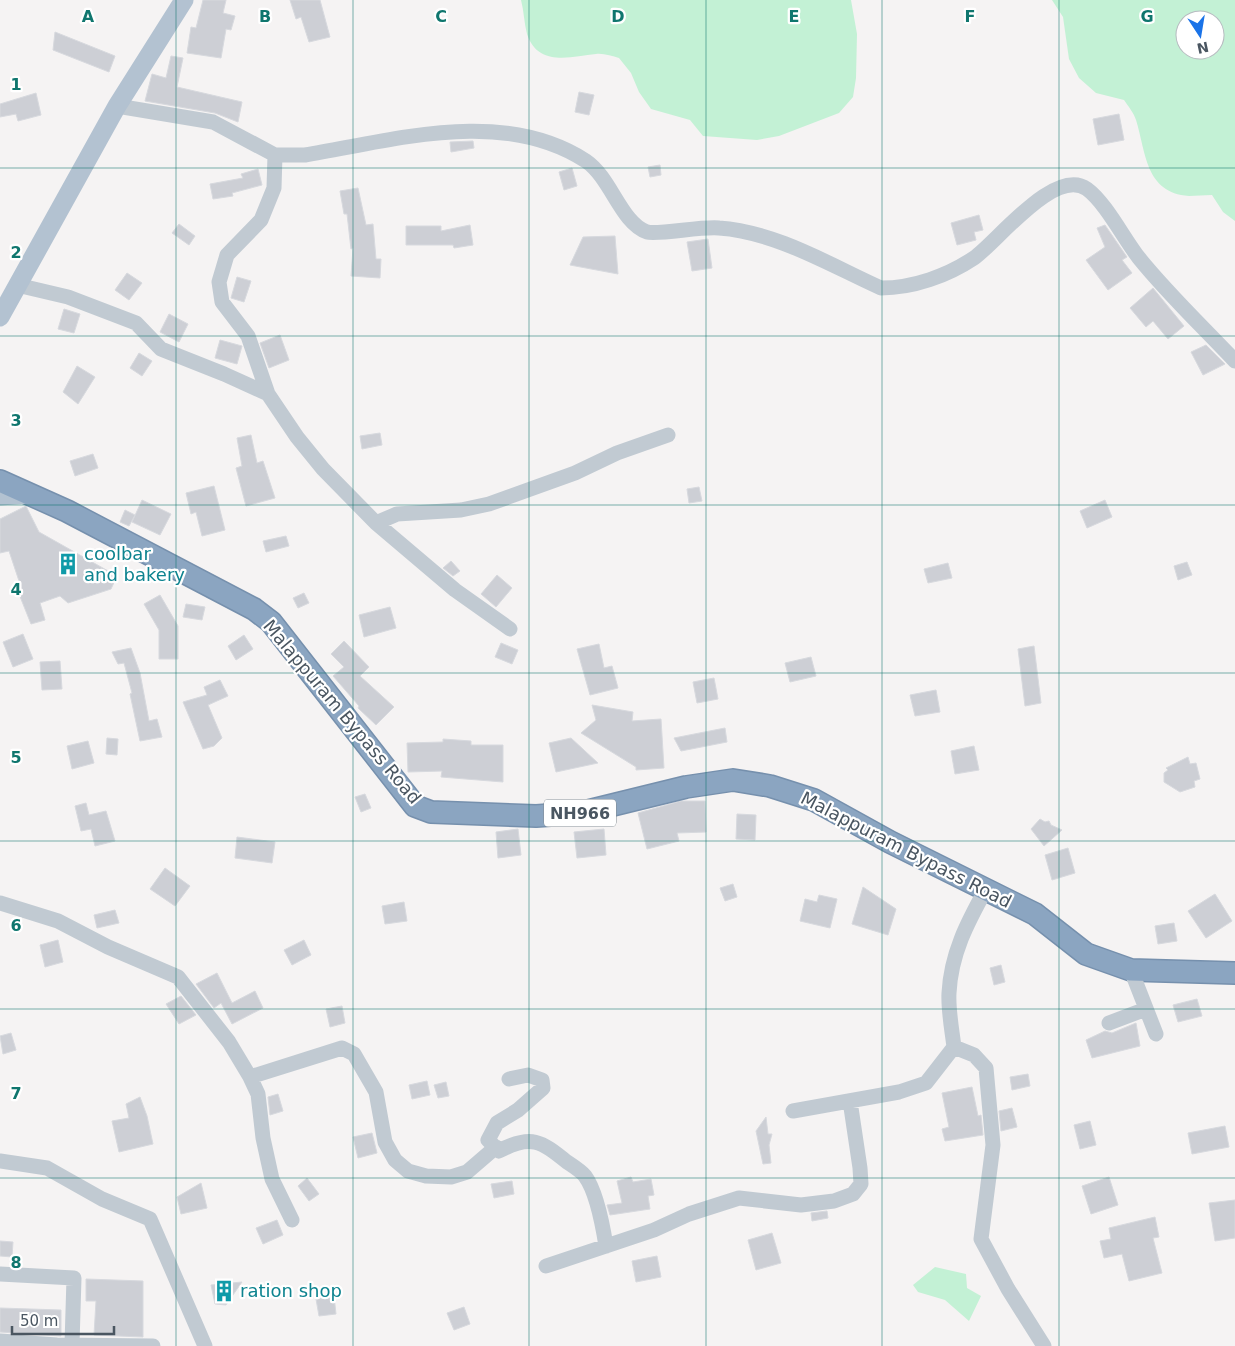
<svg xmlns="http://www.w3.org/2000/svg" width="1235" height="1346" font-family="'DejaVu Sans',sans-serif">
  <rect width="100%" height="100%" fill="#f5f3f3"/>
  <path fill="#c3f1d5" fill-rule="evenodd" d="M521,0H851L857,34L856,78L853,97L839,113L779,136L757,140L703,136L690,120L651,109L639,92L631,73L619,58C612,56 603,53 596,54C570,57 538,67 527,34C524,23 524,11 521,0Z
    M1052,0H1235V221L1223,212L1212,195C1204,195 1196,196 1189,196C1145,193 1146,152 1136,120C1134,113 1128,106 1124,100L1096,93L1079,78L1069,59L1063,17ZM1185,20H1215V50H1185Z
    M935,1267L966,1274L967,1288L981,1296L969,1321L945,1300L918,1292L913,1285Z"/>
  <path fill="#cdcfd5" stroke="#d7d9de" d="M203,0H226L223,13L235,16L231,30L226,29L221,58L187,53L191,27L196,28Z
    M290,0H320L330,37L309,42L301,17L296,19Z
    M55,32L115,56L109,72L53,50Z
    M171,56L183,58L177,87L242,102L238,122L215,113L145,101L152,74L166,78Z
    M579,92L594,95L589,115L575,112Z
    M36,93L41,115L18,121L16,114L0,117V104Z
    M1119,114L1124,140L1098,145L1093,119Z
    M473,141L474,148L451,152L450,142Z
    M660,165L661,175L650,177L648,167Z
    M572,168L577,186L564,190L559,172Z
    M258,169L262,185L232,193L233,196L213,199L210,184L243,178L241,174Z
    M358,188L366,225L373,224L376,259H381L380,278L351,276L353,248L351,249L347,214H344L340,191Z
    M979,215L983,230L974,232L976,240L957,245L951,223Z
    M179,224L195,236L189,245L172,233Z
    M470,225L473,245L454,248L453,245H406V226H441V231Z
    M1105,225L1127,257L1122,260L1132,273L1108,290L1086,260L1105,247L1097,228Z
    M615,236L618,274L570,265L583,237Z
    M708,239L712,268L692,271L687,242Z
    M127,273L142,283L129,300L115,290Z
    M237,277L251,281L244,302L231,298Z
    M1153,288L1184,326L1168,339L1153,321L1146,327L1130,308Z
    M64,309L80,314L74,333L58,329Z
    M169,314L188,324L179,342L160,332Z
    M280,335L289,360L269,368L260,343Z
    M220,340L242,346L237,364L215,358Z
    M1206,345L1225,364L1203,375L1191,352Z
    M139,353L152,361L142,376L130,368Z
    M77,366L95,377L78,404L63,392Z
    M380,433L382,445L362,449L360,436Z
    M251,435L257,463L263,461L275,498L246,506L236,468L242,466L237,438Z
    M93,454L98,468L75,476L70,461Z
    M214,486L225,530L202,536L196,512L191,514L186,493Z
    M699,487L702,501L689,503L687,489Z
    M142,500L171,514L160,535L132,522Z
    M1105,500L1112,517L1087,528L1080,511Z
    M26,506L39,532L117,576L111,589L68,603L60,596L40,603L45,620L31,624L17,589L21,587L9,551L0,553V519Z
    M125,510L135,515L129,526L120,522Z
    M286,536L289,546L266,552L263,541Z
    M451,561L460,571L453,576L443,568Z
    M1187,562L1192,575L1178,580L1174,566Z
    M948,563L952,578L928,583L924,569Z
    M497,575L512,588L496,607L481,594Z
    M304,593L309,603L298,608L293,598Z
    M160,595L178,626V659H159V630L144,604Z
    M186,604L205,607L202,620L183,617Z
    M390,607L396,628L364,637L359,615Z
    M23,634L33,659L13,667L3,642Z
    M244,635L253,649L236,660L228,646Z
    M344,641L369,667L360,676L394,707L376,725L358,708L359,706L333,676L344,667L331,654Z
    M501,643L518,650L512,664L495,657Z
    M599,644L604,668L612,666L618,688L590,695L577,649Z
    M1034,646L1041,703L1025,706L1018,649Z
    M131,648L140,673L149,721L157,719L162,737L140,741L130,694L132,693L124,663L118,664L112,652Z
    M811,657L816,676L790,682L785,663Z
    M60,661L62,689L42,690L40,662Z
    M714,678L718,699L697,703L693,682Z
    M220,680L228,696L208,705L222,738L214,746L203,749L183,702L207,695L204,687Z
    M936,690L940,712L915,716L910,695Z
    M592,705L633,712L632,721L661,719L664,768L636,770V767L581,733L596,720Z
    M725,728L727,742L681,751L674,738Z
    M107,738L118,739L117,755L106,754Z
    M571,738L598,763L556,772L549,743Z
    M443,739L471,741V745H503V782L441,777L442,771L408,772L407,743L443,742Z
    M88,741L94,763L72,769L67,746Z
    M974,746L979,770L955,774L951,751Z
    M1188,757L1190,764L1196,763L1200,779L1194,781L1195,787L1180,792L1164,782V773L1168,770L1166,768Z
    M365,794L371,808L361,812L355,797Z
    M681,801H705L706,832L677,833L679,841L647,849L638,813Z
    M86,803L89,815L106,811L115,841L95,846L91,829L81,831L75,806Z
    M737,814L756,815L755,840L736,839Z
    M1040,819L1045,822L1049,821L1051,825L1062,830L1044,846L1031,829Z
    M518,829L521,855L498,858L496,832Z
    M604,829L606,855L577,858L574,832Z
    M237,837L275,842L272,863L235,858Z
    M1068,848L1075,873L1052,880L1045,855Z
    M165,868L190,886L175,906L150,889Z
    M733,884L737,897L725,901L720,888Z
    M863,887L896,909L888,935L852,924Z
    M1215,894L1232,921L1206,938L1188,911Z
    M819,895L837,899L830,928L800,921L805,899L817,902Z
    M404,902L407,921L385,924L382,906Z
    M115,910L119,923L97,928L94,915Z
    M1174,923L1177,941L1158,944L1155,926Z
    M58,940L63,962L45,967L40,945Z
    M304,940L311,955L292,965L284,950Z
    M1001,965L1005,982L994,985L990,968Z
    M217,973L232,1003L255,991L263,1008L232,1024L221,1003L214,1008L196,984Z
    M181,996L196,1015L179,1024L166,1004Z
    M1197,999L1202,1016L1178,1022L1173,1005Z
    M342,1006L345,1023L330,1027L326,1009Z
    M1136,1023L1140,1046L1092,1058L1086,1040L1105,1031L1112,1033Z
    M11,1033L16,1050L3,1054L0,1036Z
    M1028,1074L1030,1086L1012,1090L1010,1077Z
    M427,1081L430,1095L412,1099L409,1085Z
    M446,1082L449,1096L438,1098L434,1085Z
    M972,1087L978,1116L981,1115L983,1135L945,1141L942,1129L949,1127L942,1093Z
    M278,1094L283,1111L270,1115L268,1097Z
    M140,1097L147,1116L153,1144L119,1152L112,1121L129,1118L126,1104Z
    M1012,1108L1017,1127L1001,1131L999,1111Z
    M766,1117L768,1134H772L769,1145L771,1163L763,1164L756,1131Z
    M1090,1121L1096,1145L1080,1149L1074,1125Z
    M1225,1126L1229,1147L1192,1154L1188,1133Z
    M372,1133L377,1153L358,1158L353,1137Z
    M631,1177L633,1182L651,1179L654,1195L648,1196L650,1209L610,1215L607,1205L622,1203L617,1181Z
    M1109,1177L1118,1205L1091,1214L1082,1186Z
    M307,1178L319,1194L309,1201L298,1186Z
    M512,1181L514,1194L494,1198L491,1184Z
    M201,1183L207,1208L181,1214L177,1197Z
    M1235,1200V1238L1215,1241L1209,1203Z
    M827,1211L828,1218L812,1221L811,1213Z
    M1155,1217L1159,1237L1153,1238L1162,1273L1129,1281L1122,1254L1104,1258L1100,1241L1111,1239L1109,1228Z
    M277,1220L283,1235L263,1244L256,1228Z
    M772,1233L781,1263L756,1270L748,1240Z
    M0,1241L13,1242L12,1257L0,1256Z
    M657,1256L661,1277L636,1282L632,1261Z
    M86,1279L143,1281V1337L94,1335L96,1301H86Z
    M242,1282L226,1305L215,1304L211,1285Z
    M334,1296L336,1314L319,1316L316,1299Z
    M464,1307L470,1324L454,1330L447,1313Z
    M0,1308L61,1310V1336L0,1332Z"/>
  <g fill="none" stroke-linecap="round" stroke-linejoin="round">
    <g stroke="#7690ad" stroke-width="24">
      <path id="highway" d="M0,481L67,511L254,609L271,622L415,806L431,812L536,816L580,813L686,787L733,780L770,786L814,800L890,842L1035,914L1086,954L1131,970L1235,973"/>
    </g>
    <path stroke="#c1cad2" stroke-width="15" d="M117,106L213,122L275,155H305C395,140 503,107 586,161C611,178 621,223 647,232C658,235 703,226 719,228C776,232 830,265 881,288C913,288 947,276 974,258C997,242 1055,166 1087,189C1106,203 1124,239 1139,258C1168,294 1203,327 1235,361
      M275,155L274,188L261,220L227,255L219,282L222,302L248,336L268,394L297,437L323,469L376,523L455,590L510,629
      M17,285L68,297L136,323L161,349L224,374L268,394
      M376,523L397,514L461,510L489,504L575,473L617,453L668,435
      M0,903L58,921L108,947L178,977L229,1042L250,1077L258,1094L263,1138L272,1179L292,1220
      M1131,970L1156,1034
      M1109,1023L1146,1009
      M954,1047C952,1030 948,1010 949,993C951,954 967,923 986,889
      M250,1077L342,1048L354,1054L376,1092L385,1142L395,1160L408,1171L426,1176L451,1177L467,1172L496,1147
      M509,1079L528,1075L542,1080L543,1088L518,1110L497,1123L488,1140L499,1151C531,1134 541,1141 567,1162C573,1166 581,1171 585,1176C596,1191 603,1227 606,1246
      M793,1111L899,1092L926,1083L954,1047L974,1055L986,1068L993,1145L981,1239L1008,1289L1044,1346
      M0,1161L47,1168L102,1199L150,1219L205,1346
      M546,1266L654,1230L689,1214L739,1198L801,1205L834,1201L853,1194L861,1184L860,1168L850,1101
      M0,1274L74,1278L72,1344
      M0,1341L57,1345L153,1346"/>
    <path stroke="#b3c2d1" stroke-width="19" d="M0,317L117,106L184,0
      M0,496L29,494"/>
    <use href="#highway" stroke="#8ba5c1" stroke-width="21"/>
  </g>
  <path fill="none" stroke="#0f766e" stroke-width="1" stroke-opacity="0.55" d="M176,0V1346M353,0V1346M529,0V1346M706,0V1346M882,0V1346M1059,0V1346M0,168H1235M0,336H1235M0,505H1235M0,673H1235M0,841H1235M0,1009H1235M0,1178H1235"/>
  <defs>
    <g id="building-bare" transform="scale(1.725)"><path d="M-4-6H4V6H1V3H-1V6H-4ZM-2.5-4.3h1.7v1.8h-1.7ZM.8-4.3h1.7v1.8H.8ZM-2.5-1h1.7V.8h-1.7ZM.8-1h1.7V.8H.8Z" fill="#0f9aa8" stroke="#fff" stroke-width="2.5" paint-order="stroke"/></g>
  </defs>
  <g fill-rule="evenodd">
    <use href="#building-bare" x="68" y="564"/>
    <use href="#building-bare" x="224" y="1291"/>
  </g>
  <g text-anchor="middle" stroke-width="4.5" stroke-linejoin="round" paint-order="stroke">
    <rect fill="#fff" stroke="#808990" stroke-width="1" x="544" y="799.5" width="72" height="27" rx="4"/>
    <g font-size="16" font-weight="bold" fill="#4a5661">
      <text x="580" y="819">NH966</text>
    </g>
    <g font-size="18" fill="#0d838f" stroke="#fff" text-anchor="start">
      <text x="84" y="560">coolbar<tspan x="84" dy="21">and bakery</tspan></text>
      <text x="240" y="1297">ration shop</text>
    </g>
    <g font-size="18" fill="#4a5661" stroke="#fff">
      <text transform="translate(342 712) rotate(50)" y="6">Malappuram Bypass Road</text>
      <text transform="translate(906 850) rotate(27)" y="6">Malappuram Bypass Road</text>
    </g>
  </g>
  <g font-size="16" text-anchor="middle" font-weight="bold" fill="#0f766e" stroke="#fff" stroke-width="4.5" stroke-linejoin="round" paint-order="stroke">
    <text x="88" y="22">A</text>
    <text x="265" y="22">B</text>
    <text x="441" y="22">C</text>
    <text x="618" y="22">D</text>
    <text x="794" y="22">E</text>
    <text x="970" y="22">F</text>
    <text x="1147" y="22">G</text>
    <text x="16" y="90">1</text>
    <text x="16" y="258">2</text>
    <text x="16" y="426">3</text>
    <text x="16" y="595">4</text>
    <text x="16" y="763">5</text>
    <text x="16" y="931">6</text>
    <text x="16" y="1099">7</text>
    <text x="16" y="1268">8</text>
  </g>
  <g transform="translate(1200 35) rotate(168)"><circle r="24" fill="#ffffff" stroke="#b7bbc0"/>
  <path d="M0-4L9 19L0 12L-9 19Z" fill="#1a73e8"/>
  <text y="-8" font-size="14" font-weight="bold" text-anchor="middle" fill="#4a5661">N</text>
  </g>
  <path d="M12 1326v8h102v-8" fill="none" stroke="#4a5661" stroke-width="2.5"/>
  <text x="20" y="1326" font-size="15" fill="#4a5661" stroke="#ffffff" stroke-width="4" paint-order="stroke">50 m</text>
</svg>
